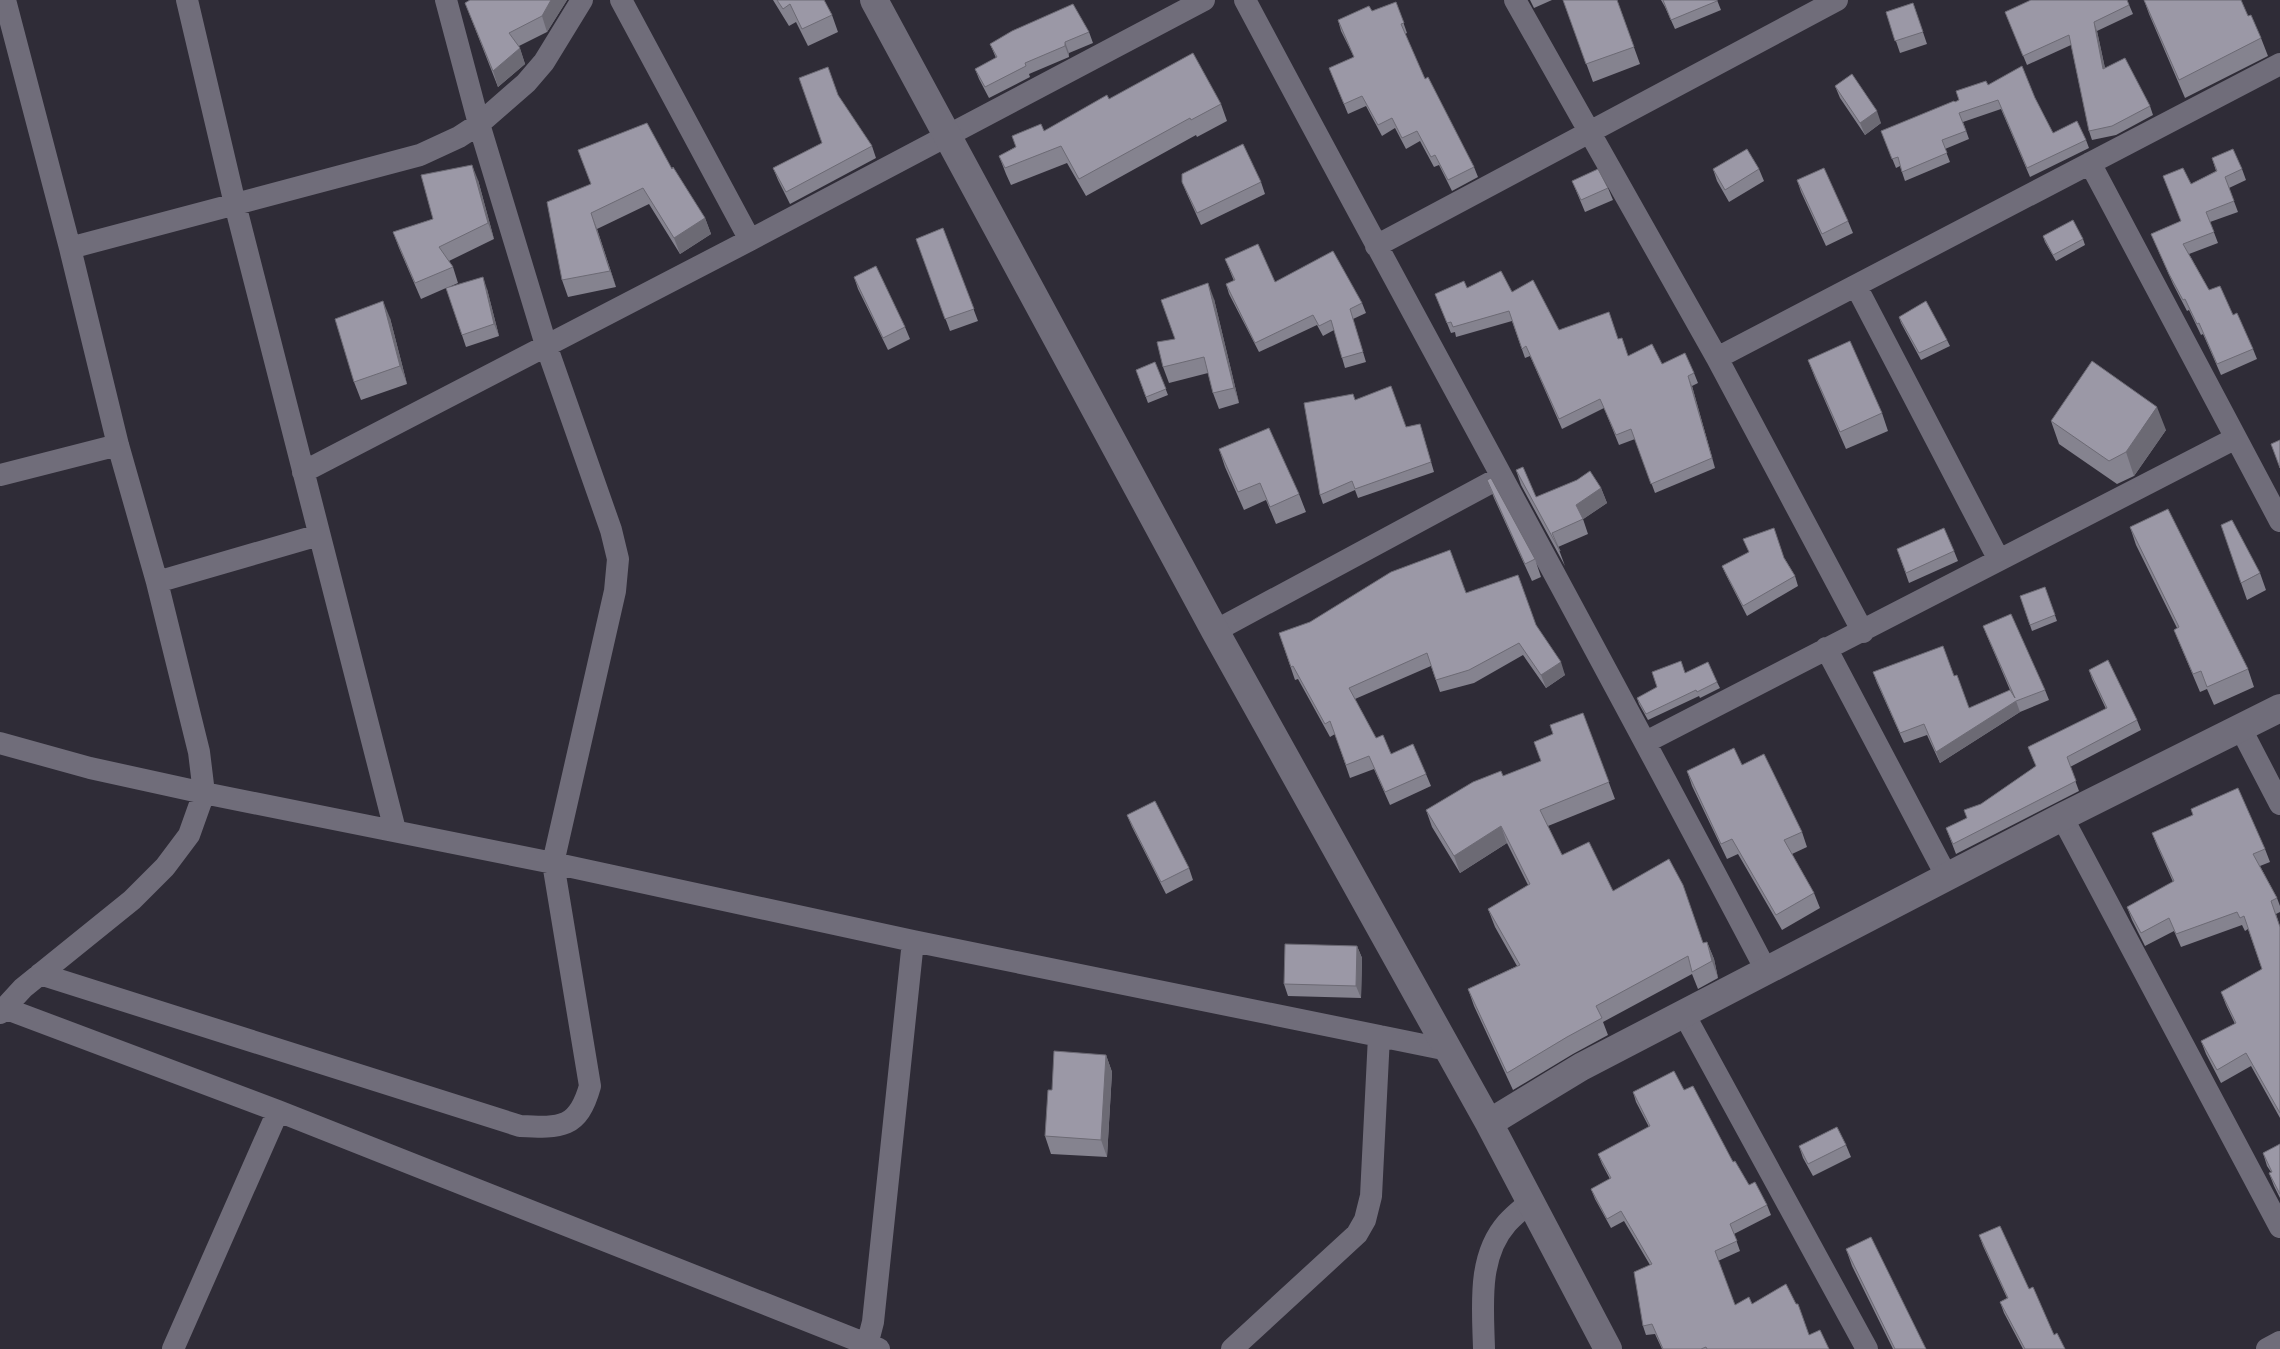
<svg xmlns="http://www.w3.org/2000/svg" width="2280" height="1349" font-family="'Titillium Web',sans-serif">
  <rect width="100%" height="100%" fill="#2f2c37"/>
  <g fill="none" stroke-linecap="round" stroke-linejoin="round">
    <path stroke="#706d7a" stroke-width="22" d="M187,0L235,204L395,830
      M621,0L750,240
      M1245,0C1418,325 1596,646 1767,972
      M1515,0L1717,358L1863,632
      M2090,163L2280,521
      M1376,246L1837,0
      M70,248L420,155L459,137L479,124L526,83L544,62L582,0
      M1856,286L1999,560
      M1717,358L2280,64
      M303,472L750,240L1204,0
      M0,475L118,445
      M157,582L319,535
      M1215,631L1501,477
      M1826,648L1947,877
      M2241,729L2280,804
      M1646,742L2236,438
      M0,743L90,768L204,793L553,863L913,941L1448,1050
      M2062,817L2280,1227
      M40,974L520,1126C561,1128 578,1129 590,1086L553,863L615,591L618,559L611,530L546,345L479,124L446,0
      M4,1008L278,1111L879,1349
      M0,1013L23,988L132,900L165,867L189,835L204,793L199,752L157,582L118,445L70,248L5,0
      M1684,1014L1867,1349
      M173,1349L278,1111
      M866,1349L873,1322L913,941
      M1232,1349L1357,1234L1365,1220L1371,1196L1379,1036
      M1484,1349C1483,1307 1477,1257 1507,1223C1514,1215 1522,1209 1530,1202
      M2267,1349L2280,1342"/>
    <path stroke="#706d7a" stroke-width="28" d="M874,0L1215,631L1489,1123L1608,1349
      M1489,1123L1581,1067L2062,817L2280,708"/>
  </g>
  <path fill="#85838f" d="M470,0H567L547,32L519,46L525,64L498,87L465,3Z
    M773,0H824L832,15L838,32L808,46L796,22L789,26Z
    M1530,0H1552L1534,8Z
    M1563,0H1617L1640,64L1593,82Z
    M1661,0H1717L1721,10L1675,29L1665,7Z
    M2030,0H2127L2133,14L2097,31L2105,68L2150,106L2153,115L2116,135L2092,140L2089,131L2071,45L2027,65L2005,12L2030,1Z
    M2144,0L2248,16L2261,38L2268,56L2185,98L2149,14Z
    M1396,2L1407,33L1405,34L1425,79L1474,167L1478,177L1452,191L1439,165L1434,167L1420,141L1406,149L1395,128L1382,136L1366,106L1348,114L1329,68L1354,57L1341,31L1338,20L1372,11Z
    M1913,3L1927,44L1900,53L1886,12Z
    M1089,32L1093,43L1069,53V57L1029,74L1030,77L989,98L979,79L975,69L996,58L990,44Z
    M1988,85L2035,98L2053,133L2086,140L2089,148L2030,177L2001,109L1963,122L1969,139L1945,149L1950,162L1905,181L1900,166L1896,168L1881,131L1955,102Z
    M1835,86L1881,123L1865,135L1840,98Z
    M838,96L872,146L876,158L790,204L778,180L773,168L822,143Z
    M1109,99L1221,104L1227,121L1197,137L1196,135L1086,196L1067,163L1011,185L1006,174L999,156L1044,131Z
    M578,150L672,169L705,218L711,234L680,254L649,204L597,229L616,287L568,297L562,280L591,184Z
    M2212,158L2242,169L2246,180L2229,188L2238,212L2210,222L2218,243L2189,254L2209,290L2233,315L2253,349L2257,359L2221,375L2203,334L2201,335L2189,310L2187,311L2173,284L2151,234L2181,221L2163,176L2191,184L2216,171Z
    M1713,169H1759L1764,181L1729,202L1717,181Z
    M478,180L494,239L449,261L453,267L458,283L449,287L487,289L499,336L466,347L446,288L421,299L399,248L393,232L433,219Z
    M1797,180L1848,221L1853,233L1826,246L1801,192Z
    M1572,181L1608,188L1613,200L1585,212Z
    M1182,182H1261L1265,194L1201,225L1187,194Z
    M943,228L978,321L950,331L916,239Z
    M2043,236L2083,239L2085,245L2056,261L2045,242Z
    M1225,259L1275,282L1362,303L1366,313L1353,319L1366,362L1345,368L1334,330L1323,336L1317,325L1259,352L1229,294L1226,284L1234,281Z
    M854,277L905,327L910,339L888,350L858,289Z
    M1467,288L1512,292L1559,330L1618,339L1628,356L1694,373L1698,383L1692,386L1715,468L1655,493L1635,439L1619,445L1604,408L1562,429L1530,356L1525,358L1512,321L1456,337L1455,332L1451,333L1435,294Z
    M1214,299L1239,403L1219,409L1213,393L1208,373L1169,383L1163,367L1175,339Z
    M1899,317L1947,340L1950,346L1921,360L1901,323Z
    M390,318L407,384L361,400L354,382Z
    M1808,360L1882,413L1888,431L1846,449L1815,378Z
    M1155,362L1168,395L1148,403L1136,370Z
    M1356,400L1406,427L1420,424L1434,472L1358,498L1355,490L1323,504L1320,495Z
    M2051,421L2166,430L2134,476L2117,484L2059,444Z
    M1219,449L1299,494L1306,512L1276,524L1266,500L1244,510L1225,467Z
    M1516,470L1536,497L1601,488L1607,503L1583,519L1588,534L1558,547L1565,566L1521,485Z
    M1487,480L1535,559L1541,577L1532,581L1494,498Z
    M2130,527L2248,669L2254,687L2214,705L2207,689L2200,692L2181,647L2174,630L2177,628L2136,545Z
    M1897,549L1954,551L1958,561L1909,583Z
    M1785,559L1795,576L1798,586L1747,616L1726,575L1722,566Z
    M2260,573L2266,590L2247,600L2241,583Z
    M2045,587L2057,621L2032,631L2020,596Z
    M1466,593L1536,625L1565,675L1546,688L1523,655L1474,683L1440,692L1431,666L1355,699L1376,738L1391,754L1426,774L1431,786L1390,805L1374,769L1350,778L1335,734L1330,737L1298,679L1295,680L1279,633Z
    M1983,626L2045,690L2049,700L2020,712L1940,763L1927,735L1904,743L1877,683L1873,672L1954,676L1969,708L2010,690L1987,636Z
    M2089,670L2137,720L2141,730L2070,767L2079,791L1956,854L1946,828L1967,818L1981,804L2036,766L2028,747L2106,709L2092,679Z
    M1685,673L1717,682L1720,688L1700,698L1699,696L1648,720L1639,704L1637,698Z
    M1583,713L1615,799L1548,826L1562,855L1613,891L1704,943L1707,942L1714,959L1718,978L1698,989L1692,974L1603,1022L1608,1035L1573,1054L1513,1090L1474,1006L1468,989L1517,966L1495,927L1488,909L1528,885L1507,843L1460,873L1432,827L1426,810L1503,776L1541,761L1534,742L1553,734Z
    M1742,765L1802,832L1807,847L1792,854L1814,893L1820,908L1782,930L1738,854L1727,859L1692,786L1687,771Z
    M2191,809L2265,849L2270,862L2260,866L2277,898L2280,906V912L2276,914L2280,927V1118L2251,1066L2221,1083L2206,1054L2201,1041L2235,1024L2226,1005L2221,992L2262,969L2248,929L2245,931L2242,925L2181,947L2174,931L2145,946L2132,920L2127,907L2173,882L2157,846L2152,833L2193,815Z
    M1127,815L1189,868L1193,880L1166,894L1132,827Z
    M1357,946L1362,958L1361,998L1288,996L1284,984Z
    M1106,1055L1112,1072L1107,1157L1051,1154L1045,1136L1052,1090Z
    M1684,1090L1749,1185L1767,1205L1771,1215L1734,1234L1740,1251L1718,1261L1735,1305L1752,1304L1809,1335L1829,1349H1662L1655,1334L1646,1335L1643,1326L1650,1265L1624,1221L1611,1228L1595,1199L1591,1189L1610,1179L1602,1164L1598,1154L1649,1127L1636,1102L1633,1092Z
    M2280,1144V1198L2274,1186L2269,1173L2271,1172L2267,1166L2263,1153Z
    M1846,1145L1851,1157L1813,1176L1803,1158L1799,1146Z
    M1979,1235L2029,1289L2054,1335L2065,1349H2023L2004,1313L2000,1302L2007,1298L1983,1246Z
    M1846,1249L1926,1349H1893L1852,1266Z"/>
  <path fill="#6c6a74" d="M551,0H567L547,32L542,16Z
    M2094,22L2097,31L2107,78L2103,69Z
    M1065,42L1069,53V57L1065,46Z
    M520,48L525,64L498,87L493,71Z
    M1877,111L1881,123L1865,135L1860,123Z
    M472,165L478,180L494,239L488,223Z
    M591,213L597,229L616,287L610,271Z
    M705,218L711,234L680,254L674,238Z
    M483,277L487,289L499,336L494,324Z
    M1208,283L1214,299L1239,403L1234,388Z
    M383,301L390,318L407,384L400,366Z
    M1688,376L1692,386L1715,468L1712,458Z
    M2157,407L2166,430L2134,476L2126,452Z
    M1601,488L1607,503L1582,520L1576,505Z
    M1561,662L1565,675L1546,688L1541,675Z
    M2016,701L2020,712L1940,763L1936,752Z
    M1501,826L1507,843L1460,873L1454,856Z
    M1707,942L1714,959L1718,978L1712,961Z
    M1357,946L1362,958L1361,998L1356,986Z
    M1106,1055L1112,1072L1107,1157L1101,1140Z"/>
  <path fill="#9b98a6" stroke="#6c6a74" d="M470,0H551L542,16L509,33L520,48L493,71L465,3Z
    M777,0H824L832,15L802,29L790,4L783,9Z
    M1563,0H1617L1634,47L1586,64Z
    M1663,0H1717V1L1671,20Z
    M2031,0H2127L2129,5L2094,22L2103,69L2125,58L2150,106L2112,126L2089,131L2069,35L2023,56L2005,12Z
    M2144,0H2241L2248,16L2251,15L2261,38L2179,80Z
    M1396,2L1404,23L1401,24L1425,79L1428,77L1474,167L1448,180L1435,155L1431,157L1417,131L1402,138L1392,118L1378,125L1362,96L1344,104L1329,68L1354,57L1338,20L1369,6L1372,11Z
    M1913,3L1923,32L1895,41L1886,12Z
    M1073,4L1089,32L1065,42V46L1025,63L1026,66L985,87L975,69L997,57L990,44L1012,31Z
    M1193,53L1221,104L1191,120L1190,118L1079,179L1061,146L1005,168L999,156L1016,147L1012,136L1041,124L1044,131L1107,95L1109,99Z
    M2022,66L2035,98L2053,133L2077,121L2086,140L2027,168L1998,100L1959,113L1966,131L1942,140L1947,153L1902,172L1898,157L1892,159L1881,131L1954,101L1955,102L1959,100L1956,91L1986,81L1988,85Z
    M828,67L838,95L872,146L786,192L773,168L822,143L799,78Z
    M1852,74L1877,111L1860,123L1835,86Z
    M647,123L672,169L673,167L705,218L674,238L643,188L591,213L610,271L562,280L547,202L591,184L578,150Z
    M1243,144L1261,182L1197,213L1182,182V174Z
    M1747,149L1759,169L1725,190L1713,169Z
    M2233,149L2242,169L2225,177L2234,201L2206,212L2214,232L2183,244L2209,290L2220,286L2233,315L2237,313L2253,349L2217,364L2199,323L2197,324L2185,299L2183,300L2169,274L2151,234L2181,221L2163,176L2183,168L2191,184L2217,171L2212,158Z
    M472,165L488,223L439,247L453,267L415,283L393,232L433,219L421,175Z
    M1824,168L1848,221L1822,234L1797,180Z
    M1598,169L1608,188L1581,200L1572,181Z
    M2073,220L2083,239L2053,255L2043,236Z
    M943,228L974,309L945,319L916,239Z
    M1258,244L1275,282L1333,251L1362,303L1350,309L1363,352L1342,358L1331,320L1319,326L1313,315L1255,343L1226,284L1235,280L1225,259Z
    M876,266L905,327L883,338L854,277Z
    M1501,271L1512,292L1533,280L1559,330L1609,312L1618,339L1622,338L1628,356L1652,344L1662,364L1685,353L1694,373L1688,376L1712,458L1651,484L1631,429L1616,435L1600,399L1559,419L1526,346L1522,349L1509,311L1453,327L1451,322L1447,323L1435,294L1464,281L1467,288Z
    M483,277L494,324L462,335L446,288Z
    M1208,283L1234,388L1213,393L1204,357L1163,367L1157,342L1175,339L1161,300Z
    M383,301L400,366L354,382L335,319Z
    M1926,301L1947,340L1919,353L1899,317Z
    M1850,341L1882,413L1840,432L1808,360Z
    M2092,361L2157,407L2126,452L2109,461L2051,421Z
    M1155,362L1166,389L1146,397L1136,370Z
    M1391,386L1406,427L1420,424L1431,462L1355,489L1352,481L1320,495L1304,403L1353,394L1355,400Z
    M1269,428L1299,494L1270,507L1260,483L1238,492L1219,449Z
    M2280,440V468L2271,444Z
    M1523,467L1536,497L1577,480L1590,471L1601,488L1576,505L1583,519L1552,533L1560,551L1516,470Z
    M1491,478L1535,559L1525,564L1487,480Z
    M2168,509L2248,669L2207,687L2201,671L2193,674L2174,630L2179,627L2130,527Z
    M2232,520L2260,573L2241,583L2221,525Z
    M1774,528L1784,558L1795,576L1743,606L1722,566L1749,552L1743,539Z
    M1944,528L1954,551L1906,573L1897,549Z
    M1450,550L1466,593L1518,575L1536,625L1561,662L1541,675L1519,643L1469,670L1436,680L1427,653L1349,688L1376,738L1383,735L1391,754L1413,744L1426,774L1385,792L1369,756L1346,765L1330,721L1325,724L1293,666L1291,667L1279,633L1310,622L1391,572Z
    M2045,587L2055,615L2030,625L2020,596Z
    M2011,614L2045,690L2016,701L1936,752L1924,724L1900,733L1873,672L1943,646L1954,676L1957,675L1969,708L2010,690L2015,698L1983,626Z
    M2108,660L2137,720L2067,757L2076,781L1953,844L1946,828L1967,818L1964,810L1981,804L2036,766L2028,747L2107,708L2089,670Z
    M1681,661L1685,673L1708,662L1717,682L1697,692L1696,690L1646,714L1637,698L1657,687L1652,672Z
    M1583,713L1609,782L1540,810L1562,855L1589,842L1613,891L1669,859L1683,885L1703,943L1707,942L1712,961L1692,972L1688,956L1596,1006L1602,1018L1567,1037L1507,1073L1468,989L1520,965L1488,909L1530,884L1501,826L1454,856L1426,810L1473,782L1501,771L1503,776L1541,761L1534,742L1553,734L1550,725Z
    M1734,748L1742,765L1764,754L1802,832L1784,840L1814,893L1776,915L1732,839L1721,844L1687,771Z
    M2238,788L2265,849L2253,854L2277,898L2271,901L2280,927V1113L2246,1053L2217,1070L2201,1041L2236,1023L2221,992L2262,969L2244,916L2240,918L2237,912L2176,934L2169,918L2141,933L2127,907L2174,881L2152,833L2193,815L2191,809Z
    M1155,801L1189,868L1161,882L1127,815Z
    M1285,944L1357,946L1356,986L1284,984Z
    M1054,1051L1106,1055L1101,1140L1045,1136L1048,1090H1052Z
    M1674,1071L1684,1090L1693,1086L1733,1162L1735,1161L1749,1185L1755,1182L1767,1205L1730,1224L1737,1241L1715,1251L1735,1305L1749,1297L1752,1304L1786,1284L1796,1304H1798L1809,1335L1820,1330L1829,1349H1707L1706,1347L1701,1349H1663L1652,1324L1643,1326L1634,1272L1652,1264L1621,1211L1607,1219L1591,1189L1611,1178L1598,1154L1650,1126L1633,1092Z
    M1837,1127L1846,1145L1808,1164L1799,1146Z
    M2280,1144V1194L2269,1173L2272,1172L2263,1153Z
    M2000,1226L2029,1289L2033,1287L2054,1335L2057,1333L2065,1349H2025L2000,1302L2008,1298L1979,1235Z
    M1871,1237L1926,1349H1895L1846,1249Z"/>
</svg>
